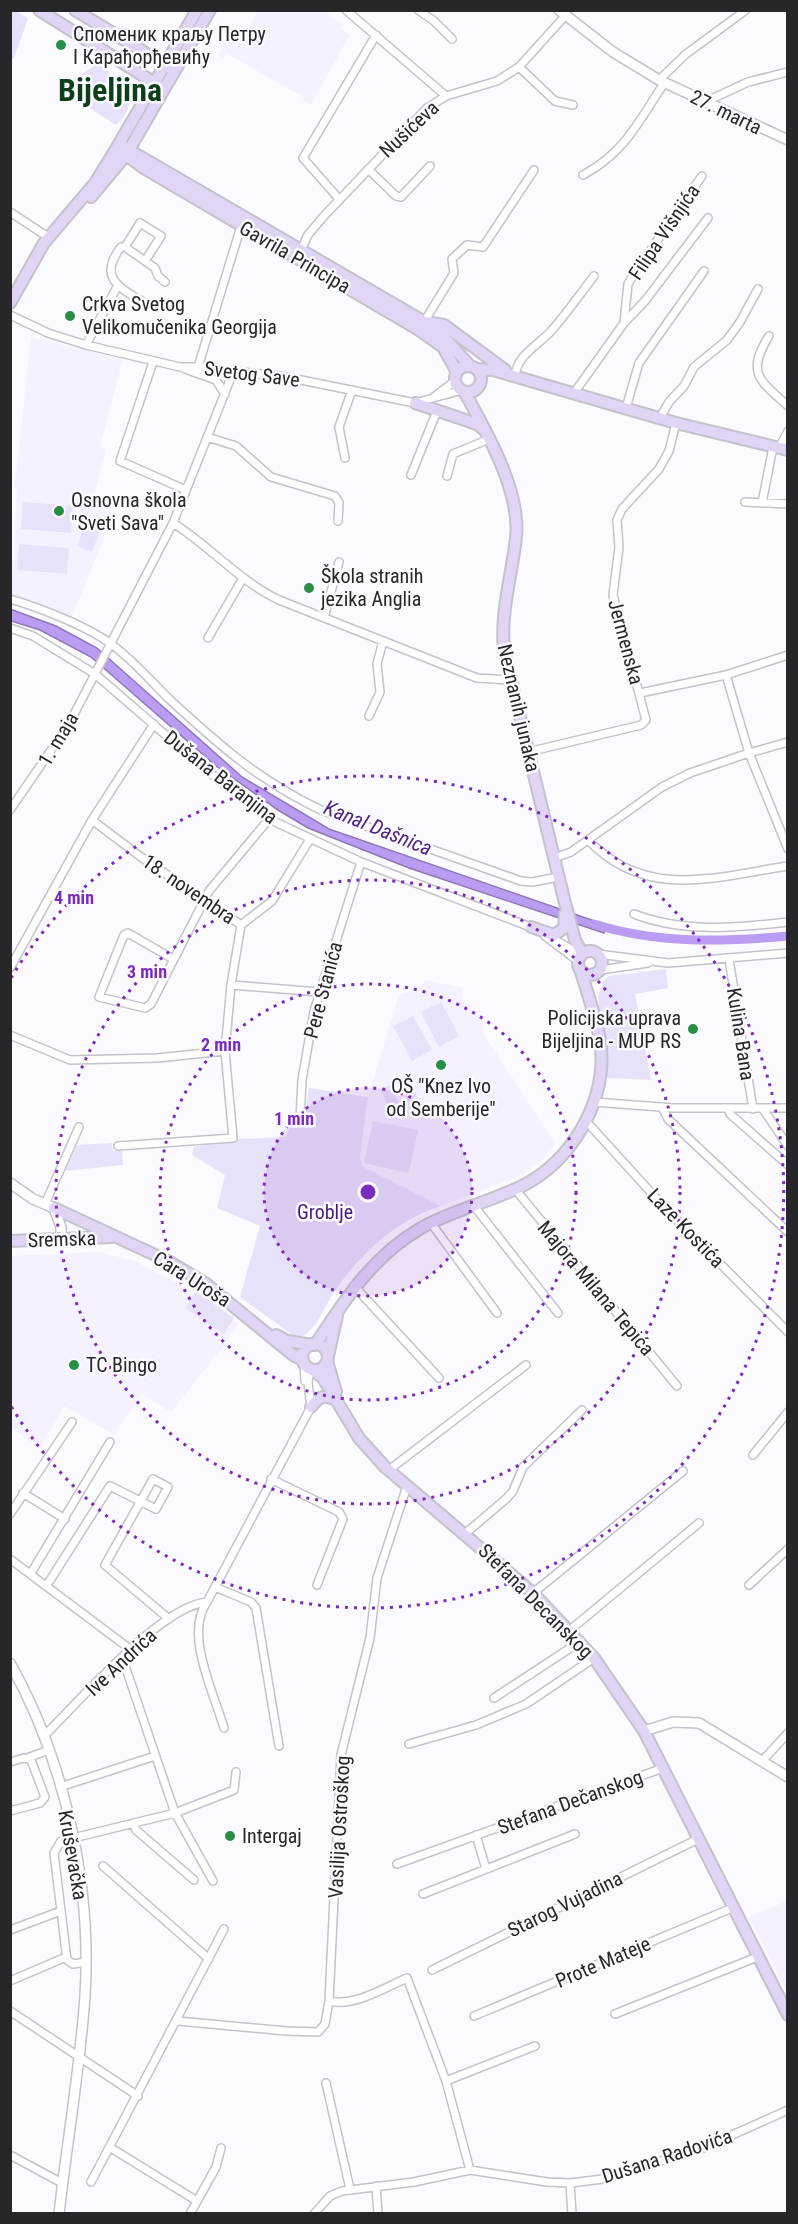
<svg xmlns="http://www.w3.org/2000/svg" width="798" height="2224" font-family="'Roboto Condensed',sans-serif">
  <rect width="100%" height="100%" fill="#fbfafe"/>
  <path fill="#f5f1ff" d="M258,11H324L343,25L341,29L350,34L311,105L303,101L305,98L226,53L223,58L218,55L228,38L239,44Z
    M31,337L123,360L100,447L106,449L92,505L113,516L71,619L11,596L17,490L15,484Z
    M426,980L463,988V1000L480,1018L483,1033L556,1145L543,1159L520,1176L441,1206L363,1168L360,1158L368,1097L399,995L415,991Z
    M100,1252L134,1261L187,1288L238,1324L226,1343L171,1412L142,1394L114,1435L65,1406L39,1448L11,1427V1256Z
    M787,1901V1993L749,1917Z"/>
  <path fill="#e8e1fa" d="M10,11H16L28,18L14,59L11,57Z
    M99,63L106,68L119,89H137L124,116L116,125L59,88Z
    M23,502L73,506L71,533L21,529Z
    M88,516L103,522L92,552L77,546Z
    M19,544L69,548L67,574L17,570Z
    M666,969L668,988L635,994L651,1080L607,1078L598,996L604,980L609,976Z
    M441,1002L459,1036L439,1047L421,1012Z
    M413,1016L432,1050L412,1061L393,1026Z
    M406,1075L417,1096L408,1101L397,1080Z
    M390,1085L401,1106L391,1111L380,1089Z
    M309,1088L368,1097L360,1158L363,1167L441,1206C396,1220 360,1254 334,1292C325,1305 314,1336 297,1338L240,1297L260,1226L217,1208L225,1175L192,1155L194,1147L238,1139L286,1137L291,1123L303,1125Z
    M373,1121L418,1130L409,1173L364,1163Z
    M112,1143L113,1151H122L123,1165L64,1171L77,1145Z
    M196,1291L234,1318L224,1334L185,1308Z"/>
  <path fill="#ba9df2" stroke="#8e79b6" stroke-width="1.5" d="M10,609L56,626L97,648L242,777L329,829L606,925L604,933L409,868L308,828L278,810L216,766L91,657L40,630L11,621Z"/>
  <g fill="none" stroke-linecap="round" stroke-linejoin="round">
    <path stroke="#ba9df2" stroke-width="9" d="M594,924C657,944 723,942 788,936"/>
    <g stroke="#c4c2cb" stroke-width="10">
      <path id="minor" d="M346,10L446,96
        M418,10L434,21L452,39
        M519,67L555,101L573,105
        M659,80L686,54L746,10
        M705,102L748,82L788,72
        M368,169L396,196L401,197L430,166
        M583,175C626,152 639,120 665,82
        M339,199L303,158L376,35
        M10,212L48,237
        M125,247L140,223L161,236L145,261
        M300,252L308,235L323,217L427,108L446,96L497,81L519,67L565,16
        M149,306C122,288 96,280 121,247H125L155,268L158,276L165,282
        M10,315L48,333L86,345L180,367H198L286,377L415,403L462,390
        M424,322L454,273L452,259L467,245L483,247L534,170
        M624,323L645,301L708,218
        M769,336C746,373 759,380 788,406
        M86,345L118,285
        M153,362L120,461L186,490
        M198,367L242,223
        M185,369L216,380L225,394
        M515,377C516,355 539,345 552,330C567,313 580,294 594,276
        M574,393L624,323L628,284L634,274L702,176
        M434,397L456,380
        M626,408L639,363L704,271
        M660,418L669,402L684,386L694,367L727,340L740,322L758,289
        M207,437L236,446L271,477L335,496L339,503L338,521
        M779,448L788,431
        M345,458L339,427L352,390
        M411,475L437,411
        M447,476L453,454L489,439
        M745,502L788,504
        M762,503L773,447
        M173,523C210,546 239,581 279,600L477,678L510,680
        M10,599C38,607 89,627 111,644C132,659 150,680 168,698C219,745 259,781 323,811L521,881L532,882L559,877
        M324,618L339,562
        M10,628L33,636L95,674L205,769L269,819L361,862L533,928
        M208,638L243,578
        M788,655L726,675L749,753L788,742
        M640,693L726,675
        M369,716L380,692L377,664L383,641
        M528,752L641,725L646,720L613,595L619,547L617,520L622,509L659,469L669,451L676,423
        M10,810L69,724L173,523L234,370
        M588,840C647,901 714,877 788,866
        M554,858L571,852L662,787L690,773L749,753L788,849
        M634,914C683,933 737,928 788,922
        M241,925L272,901L310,839
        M545,936L578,961
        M557,941L581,955
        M598,954L668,963L788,953
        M173,959L128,933L124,935L99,997L145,1008L151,1004L209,891L269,819
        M729,959L753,1109
        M10,968L92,820L154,724
        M600,970L648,963
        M231,985L319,992
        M10,1035L70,1060L157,1058L225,1051L231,985L241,925L141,857L92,820
        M594,1102L674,1108H788
        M662,1107L668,1119L788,1232
        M728,1108L730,1114L788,1165
        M763,1109L788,1146
        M300,1120L302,1080L314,1011L361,862
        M586,1121L666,1209L788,1332
        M118,1146L233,1138L225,1051
        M515,1189L677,1386
        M45,1204L79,1127
        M474,1206L558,1313
        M431,1223L497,1313
        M354,1286L439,1378
        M304,1363L305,1381
        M753,1455L788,1412
        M389,1470L526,1365
        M271,1479L339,1512L343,1519L317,1585
        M23,1493L65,1519
        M10,1514L72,1422
        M466,1533L507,1498L513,1491L523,1467L582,1410
        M10,1559L130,1649
        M31,1573L110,1442
        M47,1585L110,1486L156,1509L168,1487L153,1479L105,1565L169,1619
        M749,1585L788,1549
        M215,1587L251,1602L256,1608L279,1746
        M533,1593L683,1471
        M207,1602C184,1634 214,1693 224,1728
        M570,1630L699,1523
        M122,1657L175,1813L234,1790L236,1772
        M494,1698L581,1641
        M44,1736C78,1703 160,1606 207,1602L311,1407L308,1383L310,1369
        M409,1744L476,1725L526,1704L594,1658
        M27,1758L49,1750
        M763,1760L788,1733
        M10,1762L24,1758L31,1760L45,1797L40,1803L10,1811
        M60,1787L155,1756
        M133,1823L136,1830L194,1880
        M476,1835L486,1869
        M397,1864L663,1768
        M103,1866L209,1959
        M423,1894L575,1834
        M10,1930L61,1911
        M86,1962L73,1964L67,1960L54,1853L61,1841L175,1813L213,1881
        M432,1970L698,1839
        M10,1981L66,1957
        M329,2001C354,2007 384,1988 407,1978L446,2081L470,2170
        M10,2011L138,2096
        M615,2014L757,1957
        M474,2016L732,1908
        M178,2021L286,2031L318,2032L325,2024L329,2001L341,1755L370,1638L377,1578L407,1486
        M446,2081L535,2046
        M326,2083L350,2189
        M111,2148L197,2201
        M10,2155L62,2183
        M91,2182L224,1929
        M570,2183L572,2214
        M376,2186L378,2214
        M190,2214L216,2167L221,2148
        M314,2214L330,2196L342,2191L414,2182L470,2170L547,2182L570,2183L603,2179L703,2148L788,2110"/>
    </g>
    <g stroke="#c4c2cb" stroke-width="12">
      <path id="tertiary" d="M559,10L613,52L659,80L788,140
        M10,1183L33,1199L54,1208L61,1227V1237
        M10,1663C65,1761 92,1885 85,1996C80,2069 67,2141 59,2214
        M644,1731L673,1722L699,1723L788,1777"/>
    </g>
    <g stroke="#c4c2cb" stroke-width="14">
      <path id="secondary" d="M39,10L161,87
        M75,10L170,68
        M121,141L126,155L142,167L419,330L443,347L457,372
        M113,154L129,150L423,321L444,337L470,366
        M91,197L126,155L210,10
        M10,303L44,243L95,183L113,154L197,10
        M425,322L444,325L505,370
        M455 379a13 13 0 1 1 26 0a13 13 0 1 1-26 0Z
        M477,369L493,370L676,423L788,450
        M464,391C486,431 521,491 516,537C512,576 500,611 504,651L564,899L575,940L582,953
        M415,403L477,424L484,430
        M531,927L554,935L564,928L565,914
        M578 963a12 12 0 1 1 24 0a12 12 0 1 1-24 0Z
        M54,1208L168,1261L205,1283L293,1355L303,1360
        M10,1241L111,1237
        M276,1335L287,1341L312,1345
        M302 1357a13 13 0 1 1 26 0a13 13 0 1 1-26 0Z
        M315,1345C345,1299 373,1256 421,1228C453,1210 490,1202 522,1186C572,1161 606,1102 601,1047C598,1021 588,996 581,972
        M328,1356L337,1316
        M327,1361L336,1392
        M313,1370L323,1378L359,1438L385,1467L533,1593L594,1658L644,1731L788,2015
        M311,1407C318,1398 323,1394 334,1399"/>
    </g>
    <use href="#minor" stroke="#fff" stroke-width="7"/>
    <use href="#tertiary" stroke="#fff" stroke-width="9"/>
    <use href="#secondary" stroke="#e1d5f5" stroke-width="10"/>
  </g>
  <circle cx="368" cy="1192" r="104" fill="#7b2cbf" fill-opacity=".12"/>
  <g fill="none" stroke="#7b2cbf" stroke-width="3" stroke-dasharray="3 6">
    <circle cx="368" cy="1192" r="104"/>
    <circle cx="368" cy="1192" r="208"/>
    <circle cx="368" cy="1192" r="312"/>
    <path d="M11 978A416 416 0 1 1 11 1406"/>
  </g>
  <g fill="#268f45" stroke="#fbfafe" stroke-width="2">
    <circle cx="61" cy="45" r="6"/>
    <circle cx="70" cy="316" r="6"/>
    <circle cx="59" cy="511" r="6"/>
    <circle cx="309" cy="588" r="6"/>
    <circle cx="693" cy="1029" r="6"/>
    <circle cx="441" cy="1065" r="6"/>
    <circle cx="74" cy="1365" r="6"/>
    <circle cx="230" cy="1836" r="6"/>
  </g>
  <g text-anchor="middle" stroke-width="5" stroke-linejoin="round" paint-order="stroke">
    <g font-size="20" fill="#27262a" stroke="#fbfafe" text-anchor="start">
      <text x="73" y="41">Споменик краљу Петру<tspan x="73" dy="23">I Карађорђевићу</tspan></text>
      <text x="82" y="311">Crkva Svetog<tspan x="82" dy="23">Velikomučenika Georgija</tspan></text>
      <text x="71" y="507">Osnovna škola<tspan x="71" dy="23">"Sveti Sava"</tspan></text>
      <text x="321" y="583">Škola stranih<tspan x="321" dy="23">jezika Anglia</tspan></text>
      <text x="681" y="1025" text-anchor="end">Policijska uprava<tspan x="681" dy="23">Bijeljina - MUP RS</tspan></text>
      <text x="441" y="1093" text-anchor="middle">OŠ "Knez Ivo<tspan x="441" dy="23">od Semberije"</tspan></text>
      <text x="86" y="1372">TC Bingo</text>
      <text x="242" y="1843">Intergaj</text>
    </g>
    <g font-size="20" fill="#27262a" stroke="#fbfafe">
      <text transform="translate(726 112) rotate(26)" y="7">27. marta</text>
      <text transform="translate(409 129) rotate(-43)" y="7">Nušićeva</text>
      <text transform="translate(664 232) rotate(-56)" y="7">Filipa Višnjića</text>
      <text transform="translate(295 257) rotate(30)" y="7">Gavrila Principa</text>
      <text transform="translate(252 374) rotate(7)" y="7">Svetog Save</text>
      <text transform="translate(626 642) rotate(75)" y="7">Jermenska</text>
      <text transform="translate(519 708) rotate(77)" y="7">Neznanih junaka</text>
      <text transform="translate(58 739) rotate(-59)" y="7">1. maja</text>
      <text transform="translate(221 777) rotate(38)" y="7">Dušana Baranjina</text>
      <text transform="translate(189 889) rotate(34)" y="7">18. novembra</text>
      <text transform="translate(323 990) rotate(-75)" y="7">Pere Stanića</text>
      <text transform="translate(741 1034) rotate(81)" y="7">Kulina Bana</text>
      <text transform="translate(686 1228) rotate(46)" y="7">Laze Kostića</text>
      <text transform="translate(62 1239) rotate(-2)" y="7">Sremska</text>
      <text transform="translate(192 1279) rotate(32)" y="7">Cara Uroša</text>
      <text transform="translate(596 1288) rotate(50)" y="7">Majora Milana Tepića</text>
      <text transform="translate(536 1601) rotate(45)" y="7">Stefana Decanskog</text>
      <text transform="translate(121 1662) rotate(-43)" y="7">Ive Andrića</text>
      <text transform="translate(570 1802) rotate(-20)" y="7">Stefana Dečanskog</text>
      <text transform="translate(339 1827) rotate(-87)" y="7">Vasilija Ostroškog</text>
      <text transform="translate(73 1855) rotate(80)" y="7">Kruševačka</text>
      <text transform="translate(565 1904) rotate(-26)" y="7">Starog Vujadina</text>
      <text transform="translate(603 1962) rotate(-23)" y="7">Prote Mateje</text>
      <text transform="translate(667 2156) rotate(-18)" y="7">Dušana Radovića</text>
    </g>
    <g font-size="20" fill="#481c7c" stroke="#fbfafe">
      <text x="325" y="1219">Groblje</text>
    </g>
    <g font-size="21" font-style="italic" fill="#4e2484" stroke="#fbfafe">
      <text transform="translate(378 828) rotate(22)" y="7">Kanal Dašnica</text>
    </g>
    <g font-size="32" font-weight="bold" fill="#0d3f1b" stroke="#fbfafe">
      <text x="110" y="101">Bijeljina</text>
    </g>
  </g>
  <circle cx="368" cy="1192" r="9" fill="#7b2cbf" stroke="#fbfafe" stroke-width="3"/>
  <g font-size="18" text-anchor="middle" font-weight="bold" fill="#7b2cbf" stroke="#fbfafe" stroke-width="5" stroke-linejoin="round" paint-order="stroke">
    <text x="74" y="904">4 min</text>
    <text x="147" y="978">3 min</text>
    <text x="221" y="1051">2 min</text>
    <text x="294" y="1125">1 min</text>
  </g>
  <rect width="798" height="2224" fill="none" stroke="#27262a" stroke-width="24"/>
</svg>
